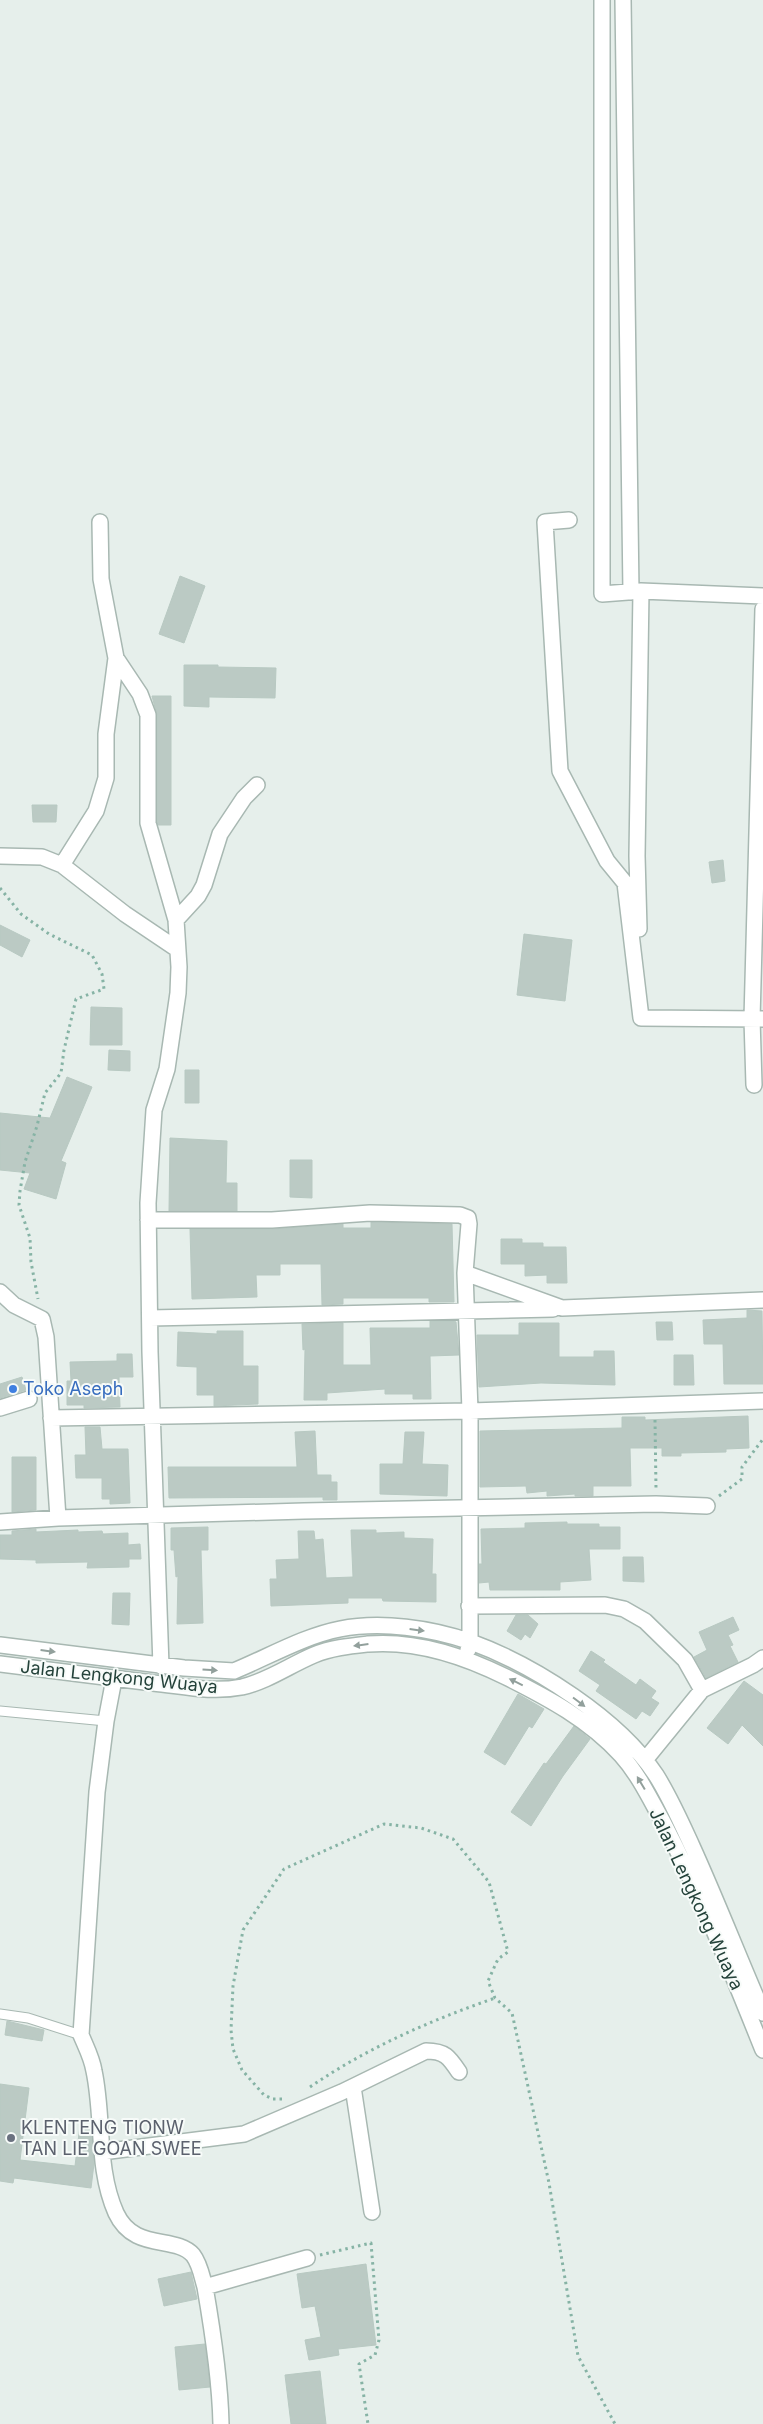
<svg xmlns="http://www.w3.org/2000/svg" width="763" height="2424" font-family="Inter,sans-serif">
  <rect width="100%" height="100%" fill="#e6efeb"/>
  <path fill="#bbcac4" stroke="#b8c9c2" d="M180,576L205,586L184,643L159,634Z
    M184,665H218V667L276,668L275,698L209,697V707L184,706Z
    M152,696H171V825H158L157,822V715Z
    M32,805H57L56,822H33Z
    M723,860L725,881L712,883L709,862Z
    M0,925L30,940L22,957L0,945Z
    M524,934L572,940L565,1001L517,995Z
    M91,1007L122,1008V1045H90Z
    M109,1050L130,1051V1071L108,1070Z
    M185,1070H199V1103H185Z
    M67,1077L92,1087L61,1161L66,1163L56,1199L24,1189L30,1173L0,1170V1113L50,1118Z
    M170,1138L227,1141L226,1183H237V1211H169Z
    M290,1160H312V1198L290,1197Z
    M371,1222L452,1224L454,1302H429V1298H343V1304L322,1305L321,1264H280V1275H256L257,1297L192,1299L190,1229H272L343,1224V1228H371Z
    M501,1239H522V1243H543V1247H566L567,1283H547V1275L525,1276V1264H501Z
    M747,1310L762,1311L763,1384H724L723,1344H704L703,1320L747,1318Z
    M430,1321H454L456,1322L459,1355L430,1356L431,1399H413V1394H385V1389L327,1393V1400H304L305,1349L303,1350L302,1324L343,1323V1365H371L370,1328H430Z
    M656,1322H672L673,1340H657Z
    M519,1323H559V1357H594V1351H614L615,1385L541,1383L479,1387L477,1335H519Z
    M217,1331H243V1366H258V1404L214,1406V1395H197V1367L177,1366L178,1332L217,1334Z
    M117,1354H132L133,1377H119L120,1407L84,1408V1405H67V1381H71L70,1362L117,1361Z
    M674,1355H693L694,1385H674Z
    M22,1377L26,1390L0,1398V1384Z
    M748,1416L749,1448L726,1449V1452L681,1453V1456H662V1448H630L631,1486H593V1496H575V1494L547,1496V1491L527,1493L526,1486L480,1487V1431L622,1428V1417H645V1420Z
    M85,1427H100L102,1449H128L130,1503L110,1504V1499H102V1478H76L75,1455H86Z
    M315,1431L317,1475H331V1482H337V1500H323V1497L169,1498L168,1467H297L295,1432Z
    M405,1432H424L422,1464L448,1465L447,1496L380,1494V1464H403Z
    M12,1457H36V1510L12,1512Z
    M567,1522V1524H599V1527H620V1549H589L591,1580L560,1582V1590H490L489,1582L479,1583V1564H482L481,1529L525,1528V1523Z
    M208,1527V1550H201L203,1623L177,1624L178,1576L176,1577L174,1550H171V1528Z
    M36,1529V1532L78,1530V1532L102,1531L103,1534L128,1533V1545L140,1544L141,1559H129V1567L87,1568L88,1562L36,1563V1560L0,1559V1535H12V1531Z
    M351,1530H376V1533L404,1532V1538L433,1539L432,1574H436V1602L383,1601L382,1598H348V1603L271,1606L270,1579H277L276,1560L299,1559L298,1531H314L315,1540L323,1539L326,1578L353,1577Z
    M623,1557H643L644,1582L623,1581Z
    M113,1593H130L129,1625L112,1624Z
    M516,1615H528L538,1624L530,1638L525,1634L521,1640L507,1631Z
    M733,1617L739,1630L728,1635L733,1645L730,1646L738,1662L706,1678L694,1657L707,1650L699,1632Z
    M591,1651L605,1660L603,1662L636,1685L640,1679L656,1691L651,1698L659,1703L650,1716L642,1711L636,1719L596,1691L600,1685L579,1671Z
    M744,1681L763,1695V1746L742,1725L728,1744L707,1728Z
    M518,1694L544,1709L532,1728L529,1726L505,1765L484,1752Z
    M574,1726L590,1739L563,1776L531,1826L511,1812L544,1763L546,1764Z
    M7,2021L44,2030L42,2041L5,2035Z
    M0,2084L29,2088L20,2160L75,2166L80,2125L91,2126L94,2164L91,2188L14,2178L13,2183L0,2181Z
    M366,2264L376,2345L338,2349L339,2355L309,2360L305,2340L321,2337L315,2306L302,2308L297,2274Z
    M191,2272L197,2299L164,2306L158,2279Z
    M205,2344L210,2387L179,2390L175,2347Z
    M320,2371L326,2424H291L285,2375Z"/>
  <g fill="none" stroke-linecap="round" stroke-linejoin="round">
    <g stroke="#a8b8b2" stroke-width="11">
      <path id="lane" d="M0,1711L106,1721
        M0,2014L28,2018L81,2035"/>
    </g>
    <g stroke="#a8b8b2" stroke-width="18">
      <path id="street" d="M602,0V594L641,591L763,596
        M623,0L631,592
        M569,520L545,522L560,771L607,861L625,883L641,1018L763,1019
        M100,522L101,579L116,658L140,694L148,715V823L176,920L179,967L178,993L167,1069L154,1110L148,1203L150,1352L161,1666
        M0,856L42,857L62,865L96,811L106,778V734L116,658
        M62,865L125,914L177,949
        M176,920L198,896L204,885L220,834L244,798L257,785
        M639,929L637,856L641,591
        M754,1085L752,1019L763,609
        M148,1220H272L370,1213L460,1215L468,1218L469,1224L465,1273L562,1308L763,1300
        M465,1273L470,1411V1642L468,1650
        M0,1292L14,1305L42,1319L46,1337L58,1518
        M150,1318L553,1309
        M0,1408L29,1399
        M51,1418L470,1411L763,1401
        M0,1522L58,1518L304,1511L656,1504L707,1506
        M469,1606L605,1605L624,1609L645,1621L685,1660L702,1690
        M0,1645L184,1668L234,1671C268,1657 304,1636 340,1629C381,1621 431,1628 471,1642C534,1665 619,1719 656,1775C670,1797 681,1822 692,1846C717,1901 739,1958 763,2013
        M0,1664C51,1670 102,1677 153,1683C183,1686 211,1693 242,1687C268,1681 290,1665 314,1655C331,1648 350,1646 368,1644C416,1640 464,1656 506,1677C548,1698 589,1720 621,1755C639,1775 650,1799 663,1822C701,1895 732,1973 763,2050
        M114,1679L106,1721L97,1792L81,2035C86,2047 92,2058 94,2071C104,2118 96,2168 116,2213C134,2252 175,2235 193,2255C200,2264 202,2277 205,2287L307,2258
        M645,1760L702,1690L753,1665L763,1658
        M353,2087L372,2212
        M102,2152L244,2134L342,2092L426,2051C445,2051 449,2057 459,2072
        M205,2287C213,2333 220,2378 221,2424"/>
    </g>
    <path stroke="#86b3a5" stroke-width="3" stroke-dasharray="2.5 4" stroke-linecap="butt" d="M0,888L21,914L49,934L92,955L102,974L104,989L76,999L64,1050L61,1073L45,1093L37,1126L25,1162L20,1191L19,1205L30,1238L31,1262L38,1299
      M655,1420L656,1489
      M719,1496L742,1479V1467L763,1439
      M310,2087C367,2048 429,2021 495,1998
      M282,2099H273L264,2095L242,2070L233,2049L231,2030L233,1986L243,1930L284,1869L384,1824L421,1828L453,1839L489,1882L508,1952L498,1959L488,1981L495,1998L512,2013L549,2183L578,2356L615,2424
      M320,2255L371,2243L379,2340L375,2355L359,2364L368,2424"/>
    <use href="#lane" stroke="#fff" stroke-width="9"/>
    <use href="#street" stroke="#fff" stroke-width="15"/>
  </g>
  <defs><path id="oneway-solid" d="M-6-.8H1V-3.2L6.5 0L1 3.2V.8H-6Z" transform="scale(1.25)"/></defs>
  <g fill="#92a09c">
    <use href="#oneway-solid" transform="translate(417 1630) rotate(7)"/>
    <use href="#oneway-solid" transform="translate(361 1645) rotate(173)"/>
    <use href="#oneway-solid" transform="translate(48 1651) rotate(7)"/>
    <use href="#oneway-solid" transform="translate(210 1670) rotate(4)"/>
    <use href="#oneway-solid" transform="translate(516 1682) rotate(-154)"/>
    <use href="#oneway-solid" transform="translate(579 1702) rotate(37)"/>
    <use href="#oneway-solid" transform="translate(641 1783) rotate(-121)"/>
  </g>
  <circle fill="#3f7fe0" stroke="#f7fbf9" stroke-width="2" cx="13" cy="1389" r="5"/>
  <circle fill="#6b7280" stroke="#f7fbf9" stroke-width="2" cx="11" cy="2138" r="5"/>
  <g text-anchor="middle" stroke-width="4" stroke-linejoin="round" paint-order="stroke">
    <g font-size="18" fill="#366cbe" stroke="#f7fbf9" text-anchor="start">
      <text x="23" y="1395">Toko Aseph</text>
    </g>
    <g font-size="18" fill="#24423a" stroke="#f7fbf9">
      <text transform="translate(119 1677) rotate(6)" y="6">Jalan Lengkong Wuaya</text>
      <text transform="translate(696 1899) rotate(65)" y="6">Jalan Lengkong Wuaya</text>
    </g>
    <g font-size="18" fill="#5b616d" stroke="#f7fbf9" text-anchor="start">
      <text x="21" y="2134">KLENTENG TIONW<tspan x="21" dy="21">TAN LIE GOAN SWEE</tspan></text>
    </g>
  </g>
</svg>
